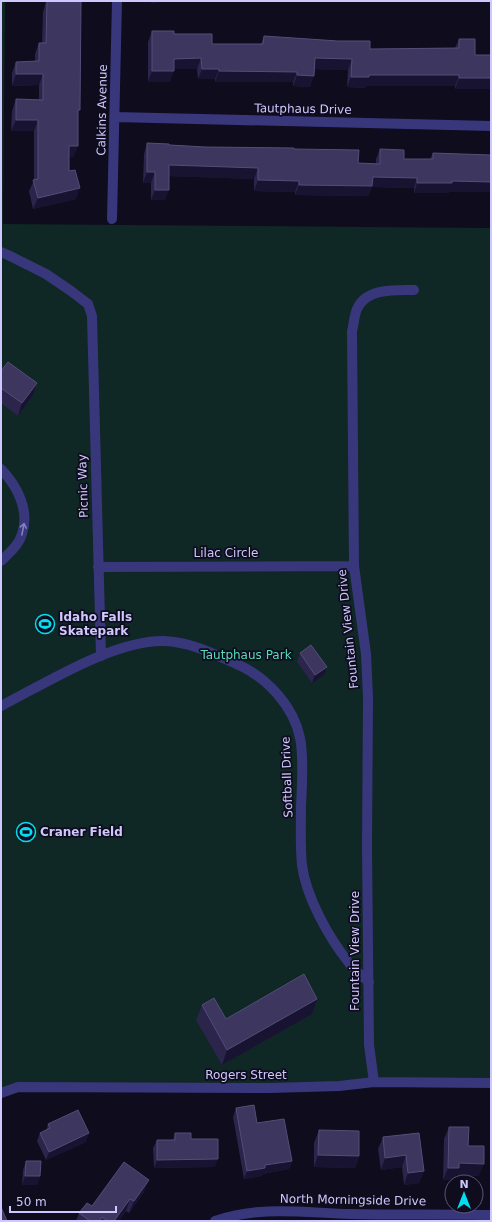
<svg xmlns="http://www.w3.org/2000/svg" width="492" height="1222" font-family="'DejaVu Sans',sans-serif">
  <rect width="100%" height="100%" fill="#0e0c1d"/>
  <path fill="#0f2725" d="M1,1H5L3,224L491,228V1083L18,1087L1,1093Z"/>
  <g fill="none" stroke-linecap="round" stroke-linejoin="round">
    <path stroke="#38377c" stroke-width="10" d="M115,117L491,126
      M112,219L117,1
      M1,252L8,255L46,274L71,291L88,304L92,316L101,656
      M1,469C17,486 30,510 22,534C19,545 9,553 1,561
      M98,567L354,566
      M1,706C46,683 114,640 164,641C192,642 216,655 241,666C268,679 294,707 300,738C304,756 302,786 301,806C301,826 300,846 302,865C306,897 329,938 349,963C354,970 362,976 369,982
      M374,1082L369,1045L367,848L368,698L366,654L354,566L352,331C354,324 354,316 357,309C366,288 395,290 414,290
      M1,1093L18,1087L270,1088L339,1086L374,1082L491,1083
      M215,1221C259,1205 306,1213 351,1214C398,1215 444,1214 491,1215"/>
  </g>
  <path fill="#2b244b" d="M46,1L78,116L74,157H69V171L76,199L33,209L29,191L34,180V131H11L12,111L16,99L39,100V85L12,86V73L16,62L35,61V54L39,43H42L43,12Z
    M152,31L174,34L212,44H261L264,36L370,49L455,48L459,39L475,55H491V86L490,89H455V86H366L365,88L347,87L348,70L314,69L310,87L293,86V82H215V79H198L197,69H174L170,82H148V42Z
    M147,143L205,147L294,149L358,163L376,164V159L380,149L404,159H430L433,153L491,155V188L489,192H449L448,193H414V188L372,187L368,196L295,195V192L254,191V179L169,176L165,200H151V183H143L144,154Z
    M1,371L37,383L33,395L18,416L1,403Z
    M300,653L324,675L312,683L297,662Z
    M202,1005L226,1019L312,1014L222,1065L196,1020Z
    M236,1108L257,1123L292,1161L289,1169L263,1174L262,1176L244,1179L233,1117Z
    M48,1124L86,1142L46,1160L37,1141L40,1133L46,1131Z
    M449,1127L468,1146L479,1176L456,1175L455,1180H443L444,1139Z
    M319,1130L359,1156L355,1168L314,1167V1143Z
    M175,1133L191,1139L215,1167L154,1168L153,1148L157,1140H173Z
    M419,1133L424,1171L419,1183L404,1185L402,1167L381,1170L378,1149L383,1137Z
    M26,1161L40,1176L37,1185H22L23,1170Z
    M144,1192L129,1213L126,1211L119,1221H76L79,1213L92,1206Z"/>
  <path fill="#181331" d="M152,1H166L151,4Z
    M201,58L197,69H170L174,59Z
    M315,58L352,59L348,70L311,69Z
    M202,69H219L215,79H198Z
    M152,71H174L170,82H148Z
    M219,71L297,72L293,82H215Z
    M16,74H43L39,85L12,86Z
    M297,75L314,76L310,87L293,86Z
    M369,75H459L455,86H366L365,88L347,87L351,77Z
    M459,78H491V86L490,89H455Z
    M16,120H38L34,131H11Z
    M69,146H78L74,157H65Z
    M169,165L258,168L254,179L165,176Z
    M147,172H155L151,183H143Z
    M373,177L417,178L414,188L372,187L368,196L295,195L299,185Z
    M258,180L299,181L295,192L254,191Z
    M452,181L491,182V188L489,192H449L448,193H414L417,183Z
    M80,188L76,199L33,209L38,198Z
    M155,190H169L165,200H151Z
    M37,383L33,395L18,416L22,403Z
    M327,667L324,675L312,683L315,675Z
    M317,999L312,1014L222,1065L227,1050Z
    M89,1133L86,1142L46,1160L49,1152Z
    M318,1155L359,1156L355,1168L314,1167Z
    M406,1155L402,1167L381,1170L385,1158Z
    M218,1159L215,1167L154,1168L157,1160Z
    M292,1161L289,1169L263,1174L262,1176L244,1179L247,1171L265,1165Z
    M459,1163L484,1164L479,1176L456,1175L455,1180H443L448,1168Z
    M424,1171L419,1183L404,1185L408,1173Z
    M25,1176H40L37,1185H22Z
    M149,1180L144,1192L129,1213L134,1201Z
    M130,1199L126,1211L119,1221H114Z"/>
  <path fill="#3d365f" stroke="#534d78" d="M47,1H81L80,110H78V146H69V171L75,170L80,188L38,198L33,180L38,179V120H16V99L43,100V74H16V62L39,61V43H46Z
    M152,31H174V34H212V44H263L264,36L338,41H370V49L459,48V39H475V55H491V78H459V75H369V77H351L352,59L315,58L314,76L297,75V72L219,71V69H202L201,58L174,59V71H152Z
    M147,143L169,144V145L205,147L294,148V149L359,150L358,163L380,164V149L404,150V159H433V153L491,155V182L452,181V183H417V178L373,177L372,186L299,185V181L258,180V168L169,165V190H155V172H147Z
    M8,362L37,383L22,403L1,388V371Z
    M311,645L327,667L315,675L300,653Z
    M304,974L317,999L227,1050L202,1005L214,998L226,1019Z
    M254,1105L257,1123L284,1119L292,1161L265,1165V1168L247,1171L236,1108Z
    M78,1110L89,1133L49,1152L40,1133L50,1128L48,1124Z
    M449,1127H469L468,1146H484V1164L459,1163V1168H448Z
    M319,1130L359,1131V1156L318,1155Z
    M175,1133H191V1139H218V1159L157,1160V1140H175Z
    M419,1133L424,1171L408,1173L406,1155L385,1158L383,1137Z
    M26,1161H41L40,1176H25Z
    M124,1162L149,1180L134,1201L130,1199L114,1221H108L102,1217L99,1221H90L79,1213L87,1203L92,1206Z
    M1,1207L7,1221H1Z"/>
  <defs><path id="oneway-shaft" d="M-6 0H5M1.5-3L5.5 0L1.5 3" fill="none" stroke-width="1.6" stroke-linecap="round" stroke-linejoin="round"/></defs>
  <use stroke="#8280bd" href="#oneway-shaft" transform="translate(23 529) rotate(-79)"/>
  <defs>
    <g id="stadium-ring" transform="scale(1)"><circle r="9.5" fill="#0e0c1d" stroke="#03ddf0" stroke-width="1.5"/><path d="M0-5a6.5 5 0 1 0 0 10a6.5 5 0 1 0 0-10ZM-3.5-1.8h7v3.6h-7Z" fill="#03ddf0"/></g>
  </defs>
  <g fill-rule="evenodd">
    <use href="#stadium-ring" x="45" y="624"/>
    <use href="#stadium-ring" x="26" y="832"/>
  </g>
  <g text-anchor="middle" stroke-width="3.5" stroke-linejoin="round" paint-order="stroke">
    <g font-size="12" fill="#cdc8fe" stroke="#0e0c1d">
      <text transform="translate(303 109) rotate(1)" y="4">Tautphaus Drive</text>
      <text transform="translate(102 110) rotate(-89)" y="4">Calkins Avenue</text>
      <text transform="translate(83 486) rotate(-92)" y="4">Picnic Way</text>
      <text x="226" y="557">Lilac Circle</text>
      <text transform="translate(348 629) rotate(-96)" y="4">Fountain View Drive</text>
      <text transform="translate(287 777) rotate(-92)" y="4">Softball Drive</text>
      <text transform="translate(355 951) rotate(-90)" y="4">Fountain View Drive</text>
      <text x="246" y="1079">Rogers Street</text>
      <text transform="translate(353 1200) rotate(1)" y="4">North Morningside Drive</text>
    </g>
    <g font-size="12" font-weight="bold" fill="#cdc8fe" stroke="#0e0c1d" text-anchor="start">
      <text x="59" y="621">Idaho Falls<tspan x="59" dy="14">Skatepark</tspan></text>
      <text x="40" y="836">Craner Field</text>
    </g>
    <g font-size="12" fill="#56ddb8" stroke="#0e0c1d">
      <text x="246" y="659">Tautphaus Park</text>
    </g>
  </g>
  <rect width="492" height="1222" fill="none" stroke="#cdc8fe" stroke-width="4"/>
  <g transform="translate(464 1194)"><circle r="19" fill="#0e0c1d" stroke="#5a5777"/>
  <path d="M0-3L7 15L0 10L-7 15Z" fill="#03ddf0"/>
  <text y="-6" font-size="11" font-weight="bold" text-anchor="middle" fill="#cdc8fe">N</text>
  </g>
  <path d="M10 1206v6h106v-6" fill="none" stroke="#cdc8fe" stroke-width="2"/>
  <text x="16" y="1206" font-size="12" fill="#cdc8fe" stroke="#0e0c1d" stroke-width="3" paint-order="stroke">50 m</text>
</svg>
